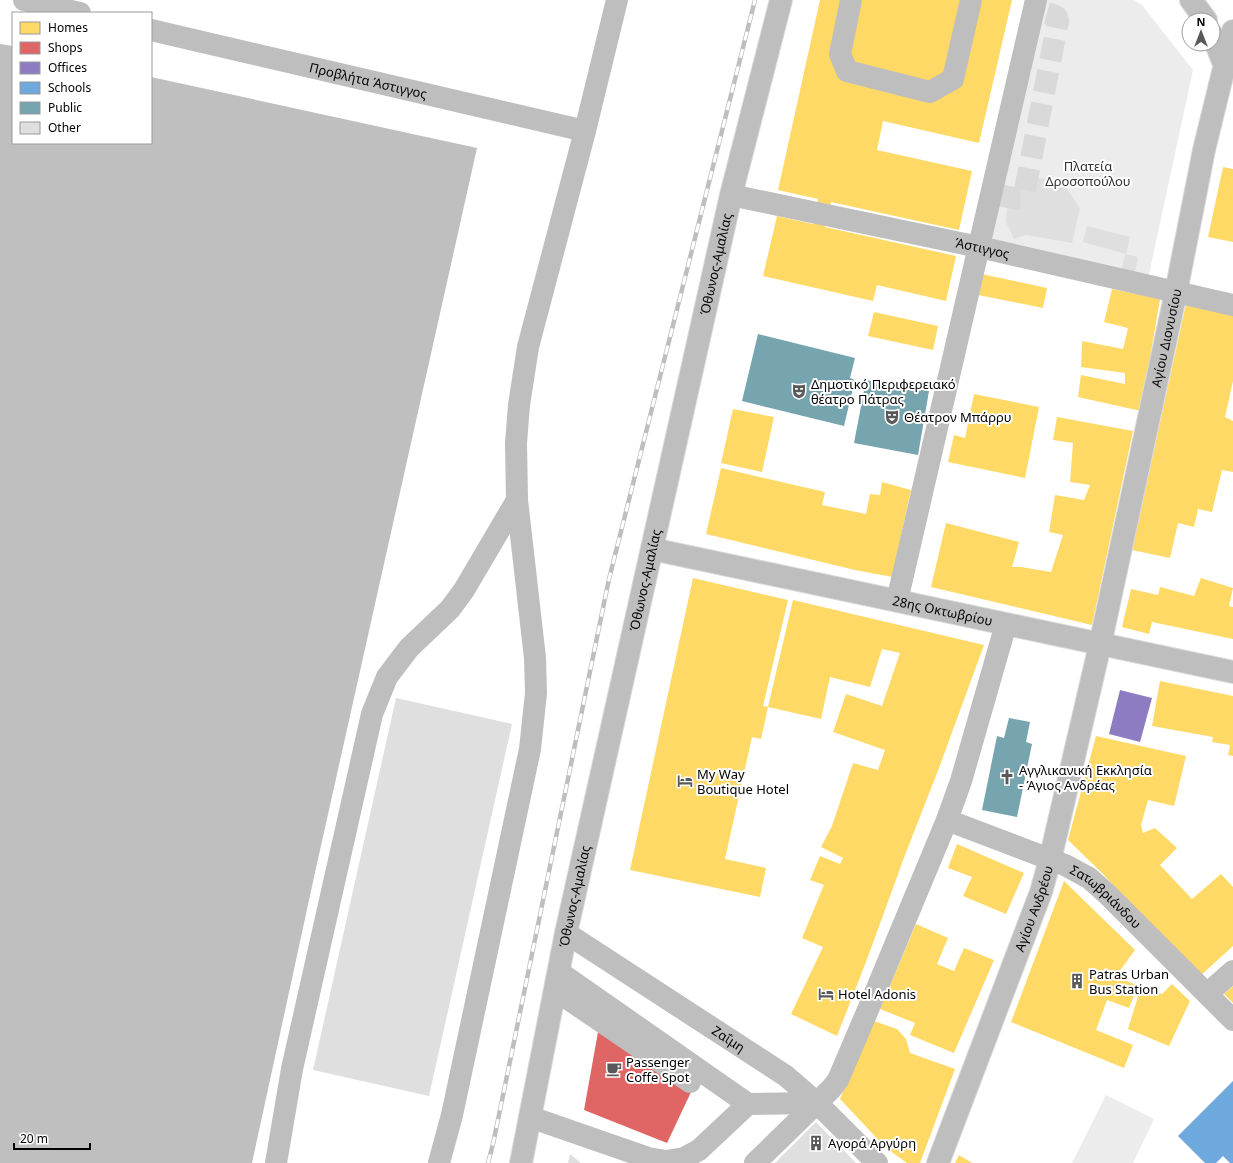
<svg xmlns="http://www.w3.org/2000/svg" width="1233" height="1163" font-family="'Noto Sans',sans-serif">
  <rect width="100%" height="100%" fill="#fff"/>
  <path fill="#ececec" d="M1045,0H1134L1142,5L1193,70L1148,279L989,240Z
    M1106,1095L1154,1119L1133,1163H1072Z"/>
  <path fill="#bfbfbf" d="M0,44L13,46V143H151V77L477,148L316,868L252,1163H0Z"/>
  <path fill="#ffd966" d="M820,0H1012L979,143L883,121L877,150L972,171L959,230L831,202L825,227L956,256L946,301L877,285L873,301L763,276L777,216L813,224L818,199L778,190Z
    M1223,167L1233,169V242L1208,237Z
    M977,273L1047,288L1043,308L973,294Z
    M1112,289L1160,299L1141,411L1078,397L1081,375L1125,384V373L1081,367L1082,341L1123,349L1128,328L1104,322Z
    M1186,304L1233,314V381L1225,417L1233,421V472L1222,470L1212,512L1198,509L1194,527L1178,523L1170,558L1132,550Z
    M874,312L938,326L933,350L868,336Z
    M974,394L1039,407L1025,478L948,462L954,435L965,438Z
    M733,409L774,417L762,472L721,463Z
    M1057,417L1133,431L1092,625L931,587L946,523L1019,542L1012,567H1021L1051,572L1063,535L1049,532L1055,495L1084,500L1090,485L1070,482L1073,443L1053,440Z
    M721,468L825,492L822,505L866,514L870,494L880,495L882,482L911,490L892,577L855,570L706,534Z
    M693,578L788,600L763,706L768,707L761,739L752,737L725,859L766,868L760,897L630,870Z
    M1201,578L1233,588L1229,606L1233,607V639L1152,622L1149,634L1122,627L1131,589L1158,595L1160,587L1194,596Z
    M793,600L984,645L939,768L905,855L866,962L837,1036L791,1014L823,947L802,938L824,885L810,880L820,856L840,864L843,858L821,847L832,826L853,763L878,770L885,750L833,732L846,694L882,706L900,653L882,649L870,687L830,677L821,719L768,707Z
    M1160,681L1233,696V756L1228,755L1230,745L1212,742L1213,737L1152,726Z
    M1096,736L1186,756L1174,806L1148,800L1141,825L1143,833L1155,828L1177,848L1160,865L1192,899L1221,874L1233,887V946L1199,977L1101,872L1068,840Z
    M957,844L1024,873L1006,914L963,896L972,877L948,868Z
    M1064,881L1135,950L1116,976L1138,986L1129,1008L1107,1000L1096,1030L1133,1045L1124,1068L1011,1022Z
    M916,924L948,938L937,964L954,971L964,948L994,960L954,1053L910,1035L915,1023L880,1009Z
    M1172,984L1190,1001L1169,1046L1128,1029L1141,987L1162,994Z
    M1233,986V1003L1224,994Z
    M871,1020L897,1029L906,1039L910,1053L955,1069L920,1163H907L886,1148L840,1099Z
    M959,1155L972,1163H955Z"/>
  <path fill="#e06666" d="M598,1032L692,1090L667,1143L584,1110Z"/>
  <path fill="#8e7cc3" d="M1120,690L1152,698L1140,742L1109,734Z"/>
  <path fill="#6fa8dc" d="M1233,1081V1163H1230L1223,1156L1216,1163H1205L1178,1136Z"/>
  <path fill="#76a5af" d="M758,334L855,358L850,378L855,380L844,426L742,401Z
    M866,380L929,391L918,455L854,443Z
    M1009,718L1030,722L1026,742L1032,744L1017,817L982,810L997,736L1004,738Z"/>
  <path fill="#dfdfdf" d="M1035,177L1058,182L1065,186L1080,208L1072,243L1026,235L1014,239L1006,222L1008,201L1012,190Z
    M1087,226L1130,237L1126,254L1083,242Z
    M1125,254L1138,257L1135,272L1122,269Z
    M396,698L512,724L429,1096L313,1070Z
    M816,1122L856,1163H775Z
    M570,1154L581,1163H568Z"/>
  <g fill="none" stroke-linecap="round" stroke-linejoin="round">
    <path stroke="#d9d9d9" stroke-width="22" stroke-dasharray="22 11" stroke-linecap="butt" d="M999,195L1018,199H1022L1024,195L1058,21L1057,17L1053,15L1042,12"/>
    <g stroke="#dbdbdb" stroke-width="24">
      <g id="major">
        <path d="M1191,0L1206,20"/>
        <path d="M1213,36L1224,64"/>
        <path id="s5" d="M652,549L1233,672"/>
        <path id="s6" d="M521,1163L566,933L731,195L781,0"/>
        <path id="s7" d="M938,1163L1041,892L1050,860L1100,645L1176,292L1204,150L1233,31"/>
      </g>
    </g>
    <g stroke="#bebebe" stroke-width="22">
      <path d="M24,0L80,13"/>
      <path d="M851,0L840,54L847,71L930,92L953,79L971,0"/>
      <path id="s1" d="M151,30L585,131"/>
      <path id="s2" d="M731,195L979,247L1233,305"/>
      <path d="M897,601L1036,0"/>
      <path id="s3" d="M947,820L1065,865L1089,878L1107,894L1233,1020"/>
      <path id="s4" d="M566,933L786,1076L817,1103L877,1163"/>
      <path d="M559,972L748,1104"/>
      <path d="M555,990L690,1082"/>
      <path d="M1207,994L1233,971"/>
      <path d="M530,1117L648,1158L666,1161L684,1158L699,1150L748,1104L817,1103"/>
      <path d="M276,1163L292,1069L372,714L387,677L409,648L450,609L464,590L517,500"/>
      <path d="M439,1163L452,1115L530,749L536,693L535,658L517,500L516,443L519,405L528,347L585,131L617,0"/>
      <path d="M755,1163L831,1089L838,1080L870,1005L947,820L961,781L1006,624"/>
    </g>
    <use href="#major" stroke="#bebebe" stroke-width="22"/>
    <g stroke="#bebebe" stroke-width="4.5">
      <path id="rail" d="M488,1163L493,1144L609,579L755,0"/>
    </g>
    <use href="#rail" stroke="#fff" stroke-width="3" stroke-dasharray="9" stroke-linecap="butt"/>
  </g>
  <defs>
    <g id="theatre-bare" transform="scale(1.2)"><path d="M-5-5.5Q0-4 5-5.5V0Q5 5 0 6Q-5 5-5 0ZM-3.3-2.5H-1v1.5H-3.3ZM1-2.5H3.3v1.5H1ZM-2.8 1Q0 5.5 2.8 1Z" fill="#595959" stroke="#fff" stroke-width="2.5" paint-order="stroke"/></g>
    <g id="church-bare" transform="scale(1.2)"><path d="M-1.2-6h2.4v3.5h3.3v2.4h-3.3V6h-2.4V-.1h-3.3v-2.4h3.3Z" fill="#595959" stroke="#fff" stroke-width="2.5" paint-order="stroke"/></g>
    <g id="hotel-bare" transform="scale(1.2)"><path d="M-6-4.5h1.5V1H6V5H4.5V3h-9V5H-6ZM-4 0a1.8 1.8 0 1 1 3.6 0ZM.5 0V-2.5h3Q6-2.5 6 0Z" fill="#595959" stroke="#fff" stroke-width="2.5" paint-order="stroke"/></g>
    <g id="building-bare" transform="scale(1.2)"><path d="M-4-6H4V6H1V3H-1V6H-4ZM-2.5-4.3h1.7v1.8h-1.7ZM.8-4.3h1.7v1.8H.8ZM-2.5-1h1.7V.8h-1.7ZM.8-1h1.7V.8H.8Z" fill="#595959" stroke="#fff" stroke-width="2.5" paint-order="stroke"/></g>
    <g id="cafe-bare" transform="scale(1.2)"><path d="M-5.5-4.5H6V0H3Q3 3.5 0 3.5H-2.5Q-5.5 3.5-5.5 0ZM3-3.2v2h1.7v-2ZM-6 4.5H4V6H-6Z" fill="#595959" stroke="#fff" stroke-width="2.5" paint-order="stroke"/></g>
  </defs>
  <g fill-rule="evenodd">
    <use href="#theatre-bare" x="799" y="391"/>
    <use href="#theatre-bare" x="892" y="417"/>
    <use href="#church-bare" x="1007" y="777"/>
    <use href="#hotel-bare" x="685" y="781"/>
    <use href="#building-bare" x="1077" y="981"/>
    <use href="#hotel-bare" x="826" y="994"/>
    <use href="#cafe-bare" x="614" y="1069"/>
    <use href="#building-bare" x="816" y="1143"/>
  </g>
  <g text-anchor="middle" stroke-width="4" stroke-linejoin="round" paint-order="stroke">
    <g font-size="13" fill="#000" stroke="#fff">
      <text dy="5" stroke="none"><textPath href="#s1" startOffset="223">Προβλήτα Άστιγγος</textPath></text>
      <text dy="5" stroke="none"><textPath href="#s2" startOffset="257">Άστιγγος</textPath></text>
      <text dy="5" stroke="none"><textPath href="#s6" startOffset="920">Όθωνος-Αμαλίας</textPath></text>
      <text dy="5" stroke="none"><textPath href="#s7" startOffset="858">Αγίου Διονυσίου</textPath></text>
      <text dy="5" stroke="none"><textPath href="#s6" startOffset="596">Όθωνος-Αμαλίας</textPath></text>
      <text dy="5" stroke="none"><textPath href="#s5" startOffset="297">28ης Οκτωβρίου</textPath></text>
      <text dy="5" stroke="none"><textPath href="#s6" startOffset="272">Όθωνος-Αμαλίας</textPath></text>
      <text dy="5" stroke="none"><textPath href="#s3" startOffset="178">Σατωβριάνδου</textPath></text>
      <text dy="5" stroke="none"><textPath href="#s7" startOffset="272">Αγίου Ανδρέου</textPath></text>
      <text dy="5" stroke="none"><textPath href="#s4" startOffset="194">Ζαΐμη</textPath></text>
    </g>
    <g font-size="13" fill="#333" stroke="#fff">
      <text x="1088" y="171">Πλατεία<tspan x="1088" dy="15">Δροσοπούλου</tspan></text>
    </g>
    <g font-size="13" fill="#000" stroke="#fff" text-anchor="start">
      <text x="811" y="389">Δημοτικό Περιφερειακό<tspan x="811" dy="15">θέατρο Πάτρας</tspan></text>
      <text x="904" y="422">Θέατρον Μπάρρυ</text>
      <text x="1019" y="775">Αγγλικανική Εκκλησία<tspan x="1019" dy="15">- Άγιος Ανδρέας</tspan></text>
      <text x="697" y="779">My Way<tspan x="697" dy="15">Boutique Hotel</tspan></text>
      <text x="1089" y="979">Patras Urban<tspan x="1089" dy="15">Bus Station</tspan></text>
      <text x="838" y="999">Hotel Adonis</text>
      <text x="626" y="1067">Passenger<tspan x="626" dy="15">Coffe Spot</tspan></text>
      <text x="828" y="1148">Αγορά Αργύρη</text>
    </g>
  </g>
  <rect x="12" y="12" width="140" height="132" fill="#ffffff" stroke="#999999"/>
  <rect x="20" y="22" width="20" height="12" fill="#ffd966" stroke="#999999"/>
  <text x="48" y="32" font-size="12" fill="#000000">Homes</text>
  <rect x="20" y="42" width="20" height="12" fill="#e06666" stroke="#999999"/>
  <text x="48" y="52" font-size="12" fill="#000000">Shops</text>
  <rect x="20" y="62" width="20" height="12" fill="#8e7cc3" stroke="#999999"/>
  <text x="48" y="72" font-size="12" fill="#000000">Offices</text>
  <rect x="20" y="82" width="20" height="12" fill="#6fa8dc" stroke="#999999"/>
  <text x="48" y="92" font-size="12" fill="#000000">Schools</text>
  <rect x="20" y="102" width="20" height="12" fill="#76a5af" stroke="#999999"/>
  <text x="48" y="112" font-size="12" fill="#000000">Public</text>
  <rect x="20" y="122" width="20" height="12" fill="#dfdfdf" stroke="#999999"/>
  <text x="48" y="132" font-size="12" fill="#000000">Other</text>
  <g transform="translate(1201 32)"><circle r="19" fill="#ffffff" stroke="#999999"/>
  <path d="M0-3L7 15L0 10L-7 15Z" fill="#595959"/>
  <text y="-6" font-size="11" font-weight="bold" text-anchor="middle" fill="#000000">N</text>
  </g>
  <path d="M14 1143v6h76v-6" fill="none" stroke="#000000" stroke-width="2"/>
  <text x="20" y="1143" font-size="12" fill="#000000" stroke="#ffffff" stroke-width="3" paint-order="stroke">20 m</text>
</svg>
